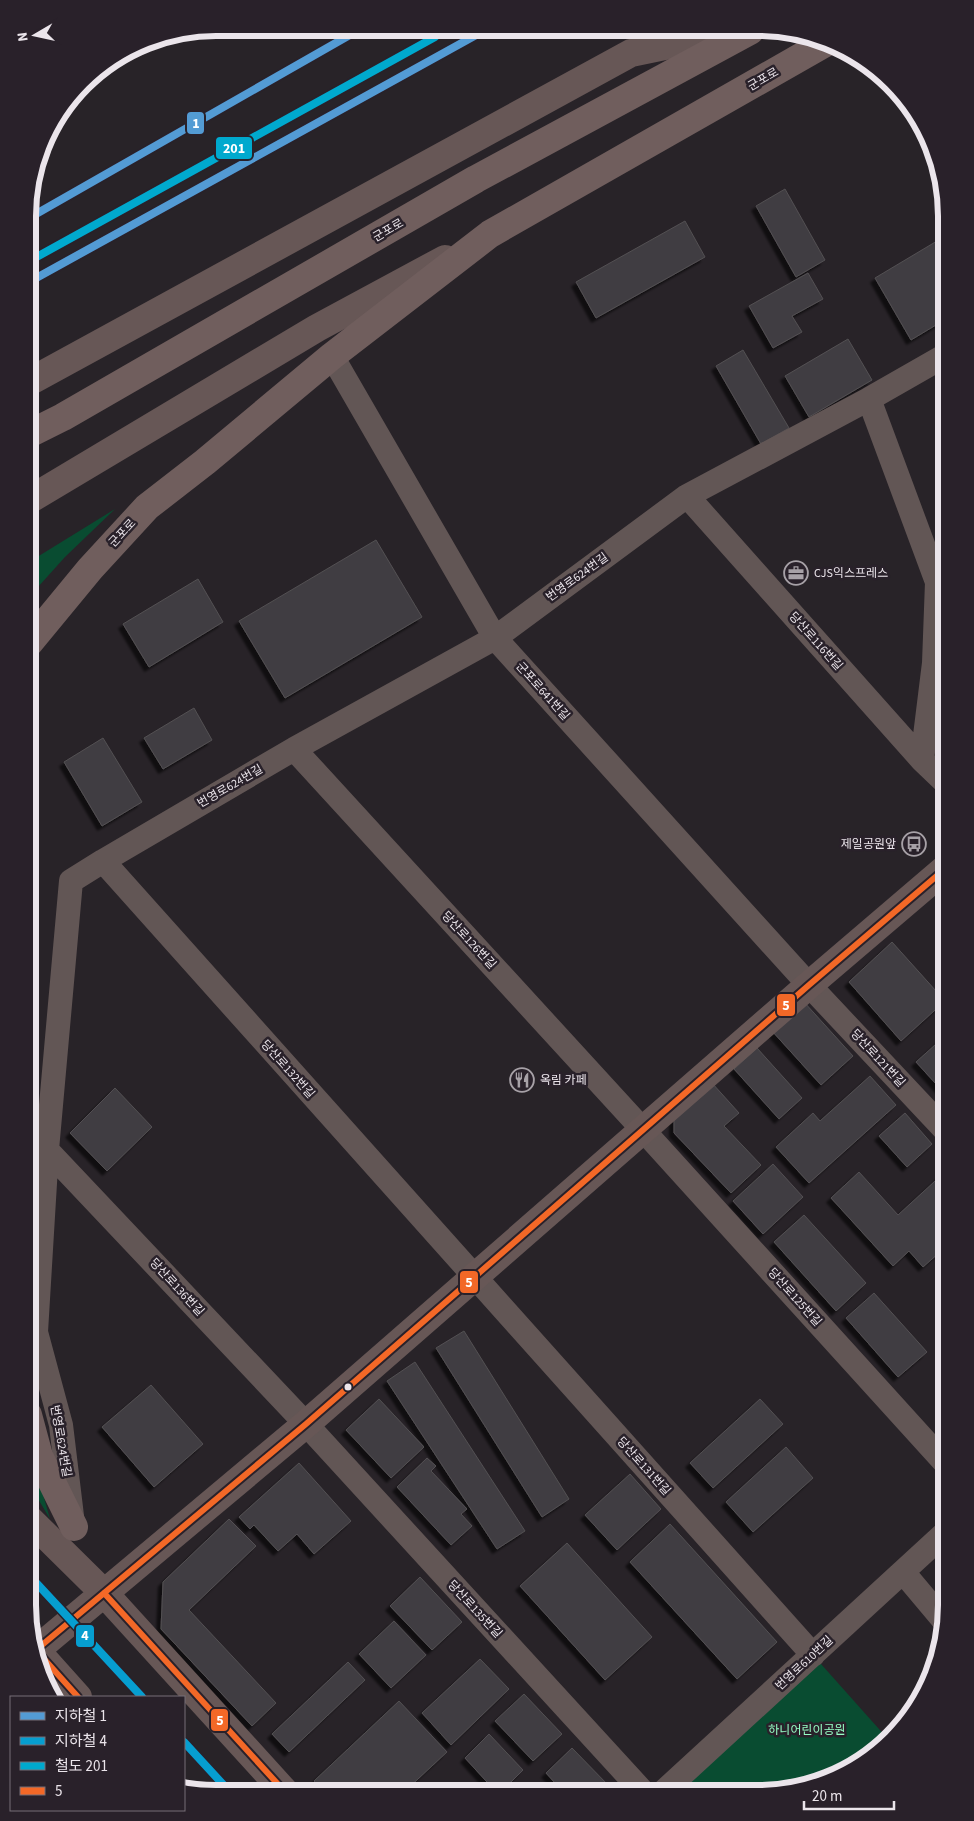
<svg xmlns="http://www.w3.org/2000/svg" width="974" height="1821" font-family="'Source Sans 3','Noto Sans KR',sans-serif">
  <defs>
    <filter id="shadow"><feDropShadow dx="-4.5" dy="4.5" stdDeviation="1" flood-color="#0009"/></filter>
  </defs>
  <rect width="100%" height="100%" fill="#282328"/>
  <path fill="#094c31" d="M115,509L65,557L29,597V562Z
    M28,1442L50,1519L28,1482Z
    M813,1655L887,1738C879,1746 871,1756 862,1762C802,1800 730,1793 662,1793Z"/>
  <path fill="#413e42" stroke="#535053" filter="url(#shadow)" d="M785,189L825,260L796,277L756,206Z
    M685,221L705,257L596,318L576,282Z
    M937,241L946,257V319L911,340L875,278Z
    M808,273L823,299L792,316L802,332L773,348L749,306Z
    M848,339L872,380L809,417L785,376Z
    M743,350L789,428L761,444L716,366Z
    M376,540L422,617L285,698L239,621Z
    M198,579L223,622L149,667L123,624Z
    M194,708L212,740L163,769L144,738Z
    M103,738L142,802L102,826L64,762Z
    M892,942L945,1001L901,1041L849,982Z
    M804,1002L853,1056L821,1085L772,1031Z
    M945,1036L946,1037V1095L916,1062Z
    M757,1048L802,1098L779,1119L734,1069Z
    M870,1076L896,1105L809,1183L776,1147L813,1113L820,1121Z
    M712,1083L739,1113L724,1126L761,1165L731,1193L674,1133V1119Z
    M115,1088L152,1127L107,1171L70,1133Z
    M905,1113L932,1144L907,1167L879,1136Z
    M773,1164L803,1197L763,1234L733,1201Z
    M946,1171V1259L940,1252L923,1267L909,1251L893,1266L831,1198L859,1172L898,1215Z
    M804,1215L866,1283L836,1311L774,1242Z
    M874,1293L927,1352L898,1377L846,1318Z
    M464,1331L569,1499L542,1517L436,1348Z
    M415,1362L525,1531L497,1549L387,1381Z
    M151,1385L203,1444L154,1487L102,1427Z
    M379,1399L424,1447L391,1478L346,1430Z
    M760,1399L783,1424L713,1488L690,1463Z
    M786,1447L813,1478L753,1532L726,1502Z
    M427,1458L436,1466L431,1471L467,1509L461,1514L472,1526L451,1545L397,1487Z
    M299,1463L351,1521L314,1554L297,1534L278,1551L254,1525L250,1529L239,1517Z
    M630,1474L661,1509L617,1550L585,1515Z
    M229,1519L256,1546L189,1610L276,1703L252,1726L161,1629L163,1582Z
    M670,1524L777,1642L737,1679L630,1562Z
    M567,1543L652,1637L605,1680L520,1586Z
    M420,1577L462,1622L432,1650L390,1606Z
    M394,1621L426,1655L391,1688L359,1654Z
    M480,1659L509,1689L451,1745L422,1713Z
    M348,1662L365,1680L289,1752L272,1734Z
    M524,1694L562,1734L533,1761L495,1721Z
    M399,1701L447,1752L404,1792H325L314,1781Z
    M489,1734L523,1770L500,1793H497L465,1758Z
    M572,1748L609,1786V1793H564L546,1773Z"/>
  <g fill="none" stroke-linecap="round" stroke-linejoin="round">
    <path stroke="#625655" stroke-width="24" d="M332,356L495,638L809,985L946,1131
      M869,399L937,582L934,663L922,760
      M687,496L922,760L946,783
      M294,749L644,1131L946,1464
      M103,861L813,1655
      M47,1150L306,1424L644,1793
      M72,1516L61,1425L36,1332L47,1150L71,881L103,861L294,749L495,638L687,496L869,399L946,355
      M903,1572L945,1622
      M662,1793L946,1532"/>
    <path stroke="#675756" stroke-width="28" d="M29,382L631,53L737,31
      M29,500L317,328L445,259
      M28,1518L104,1593L285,1792
      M35,1649L78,1697
      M35,1651L306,1424L809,985L946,868"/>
    <path stroke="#705e5d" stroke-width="28" d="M29,434L63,417L476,179L750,31
      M29,643L90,569L147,507L205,462L332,356L490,234L827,42
      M28,1415L39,1456L74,1527"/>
    <g stroke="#29212a" stroke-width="10">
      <path id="bus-1" d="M104,1593L285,1792
        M78,1697L36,1650L306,1424L809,985L946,868"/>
    </g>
    <use href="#bus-1" stroke="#f36827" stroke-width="6"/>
    <g stroke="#29212a" stroke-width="11">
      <path id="rail-1" d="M33,259L435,37"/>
    </g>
    <use href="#rail-1" stroke="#00a9ce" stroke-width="8"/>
    <g stroke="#29212a" stroke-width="11">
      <path id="metro-1" d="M29,218L362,28
        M29,282L487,29"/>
    </g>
    <g stroke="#29212a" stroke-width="11">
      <path id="metro-2" d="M28,1574L142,1697
        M184,1742L230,1792"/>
    </g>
    <use href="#metro-1" stroke="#539bd4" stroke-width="8"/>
    <use href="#metro-2" stroke="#069ed0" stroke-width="8"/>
  </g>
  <defs>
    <g id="office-ring" transform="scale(1.25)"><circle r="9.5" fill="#29212a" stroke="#a7a1a7" stroke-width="1.5"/><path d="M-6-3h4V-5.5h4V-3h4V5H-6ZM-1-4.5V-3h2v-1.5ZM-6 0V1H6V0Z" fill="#a7a1a7"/></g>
    <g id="bus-ring" transform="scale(1.25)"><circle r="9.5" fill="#29212a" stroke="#a7a1a7" stroke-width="1.5"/><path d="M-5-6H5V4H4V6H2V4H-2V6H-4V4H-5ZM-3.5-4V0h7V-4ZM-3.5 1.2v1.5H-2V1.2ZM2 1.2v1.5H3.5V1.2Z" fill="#a7a1a7"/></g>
    <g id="restaurant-ring" transform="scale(1.25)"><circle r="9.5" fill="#29212a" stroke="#a7a1a7" stroke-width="1.5"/><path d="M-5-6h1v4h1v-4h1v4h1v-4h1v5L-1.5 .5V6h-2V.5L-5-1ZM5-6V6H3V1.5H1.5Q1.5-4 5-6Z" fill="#a7a1a7"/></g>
  </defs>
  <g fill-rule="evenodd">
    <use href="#office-ring" x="796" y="573"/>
    <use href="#bus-ring" x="914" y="844"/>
    <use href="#restaurant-ring" x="522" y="1080"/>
  </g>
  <circle fill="#ebe5eb" stroke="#29212a" stroke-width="2" cx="348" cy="1387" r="4.5"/>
  <g text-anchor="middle" stroke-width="5" stroke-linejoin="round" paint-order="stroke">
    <g font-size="12" fill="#ebe5eb" stroke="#29212a">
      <text transform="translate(763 79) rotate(-30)" y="4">군포로</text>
      <text transform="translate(388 230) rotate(-30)" y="4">군포로</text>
      <text transform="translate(122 533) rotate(-47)" y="4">군포로</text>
      <text transform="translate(577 577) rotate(-36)" y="4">번영로624번길</text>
      <text transform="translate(816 641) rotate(48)" y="4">당산로116번길</text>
      <text transform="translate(543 691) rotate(48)" y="4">군포로641번길</text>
      <text transform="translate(230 786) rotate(-30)" y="4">번영로624번길</text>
      <text transform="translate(469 940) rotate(47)" y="4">당산로126번길</text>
      <text transform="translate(878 1058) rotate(47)" y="4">당산로121번길</text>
      <text transform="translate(288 1069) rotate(48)" y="4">당산로132번길</text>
      <text transform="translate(177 1287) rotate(47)" y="4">당산로136번길</text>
      <text transform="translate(795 1297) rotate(48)" y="4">당산로125번길</text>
      <text transform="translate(61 1441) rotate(80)" y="4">번영로624번길</text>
      <text transform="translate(644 1466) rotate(48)" y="4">당산로131번길</text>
      <text transform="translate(475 1609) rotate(47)" y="4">당산로135번길</text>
      <text transform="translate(804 1663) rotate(-43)" y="4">번영로610번길</text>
    </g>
    <g font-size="12" fill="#ebe5eb" stroke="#29212a" text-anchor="start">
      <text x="814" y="577">CJS익스프레스</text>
      <text x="896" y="848" text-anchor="end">제일공원앞</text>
      <text x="540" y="1084">옥림 카페</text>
    </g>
    <g font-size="12" fill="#96fec5" stroke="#29212a">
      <text x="807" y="1734">하니어린이공원</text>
    </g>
  </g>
  <path d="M0 0H974V1821H0ZM216 36H758A180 180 0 0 1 938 216V1605A180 180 0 0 1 758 1785H216A180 180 0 0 1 36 1605V216A180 180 0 0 1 216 36Z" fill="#29212a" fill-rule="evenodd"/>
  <path fill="none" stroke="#ebe5eb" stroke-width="6" d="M216 36H758A180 180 0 0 1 938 216V1605A180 180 0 0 1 758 1785H216A180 180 0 0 1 36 1605V216A180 180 0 0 1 216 36Z"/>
  <g stroke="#29212a" stroke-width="2">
    <rect x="186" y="111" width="19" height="24" rx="5" fill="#539bd4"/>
    <rect x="215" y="136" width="38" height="24" rx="5" fill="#00a9ce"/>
    <rect x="776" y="993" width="20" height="24" rx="5" fill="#f36827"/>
    <rect x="459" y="1270" width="20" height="24" rx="5" fill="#f36827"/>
    <rect x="75" y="1624" width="20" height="24" rx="5" fill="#069ed0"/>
    <rect x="210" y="1708" width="19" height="24" rx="5" fill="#f36827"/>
  </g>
  <g font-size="14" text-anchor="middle" font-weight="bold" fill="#fff">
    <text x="196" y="128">1</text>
    <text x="234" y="153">201</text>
    <text x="786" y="1010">5</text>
    <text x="469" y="1287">5</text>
    <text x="85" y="1640">4</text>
    <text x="220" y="1725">5</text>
  </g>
  <rect x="10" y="1696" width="175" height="115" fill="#29212a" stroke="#776f77"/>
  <rect x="20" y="1712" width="25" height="8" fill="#539bd4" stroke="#776f77"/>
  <text x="55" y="1721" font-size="15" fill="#ebe5eb">지하철 1</text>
  <rect x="20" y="1737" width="25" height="8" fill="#069ed0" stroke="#776f77"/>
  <text x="55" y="1746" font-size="15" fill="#ebe5eb">지하철 4</text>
  <rect x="20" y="1762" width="25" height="8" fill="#00a9ce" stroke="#776f77"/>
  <text x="55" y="1771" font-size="15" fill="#ebe5eb">철도 201</text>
  <rect x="20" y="1787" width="25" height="8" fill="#f36827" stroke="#776f77"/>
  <text x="55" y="1796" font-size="15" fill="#ebe5eb">5</text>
  <g transform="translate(35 35) rotate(261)" stroke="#29212a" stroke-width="4" paint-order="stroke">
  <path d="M0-4L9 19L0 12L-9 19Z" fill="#ebe5eb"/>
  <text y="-8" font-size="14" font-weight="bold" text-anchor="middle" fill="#ebe5eb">N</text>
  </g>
  <path d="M804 1801v8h90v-8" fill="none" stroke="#ebe5eb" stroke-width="2.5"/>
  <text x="812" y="1801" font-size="15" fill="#ebe5eb" stroke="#29212a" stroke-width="4" paint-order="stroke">20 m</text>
</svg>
